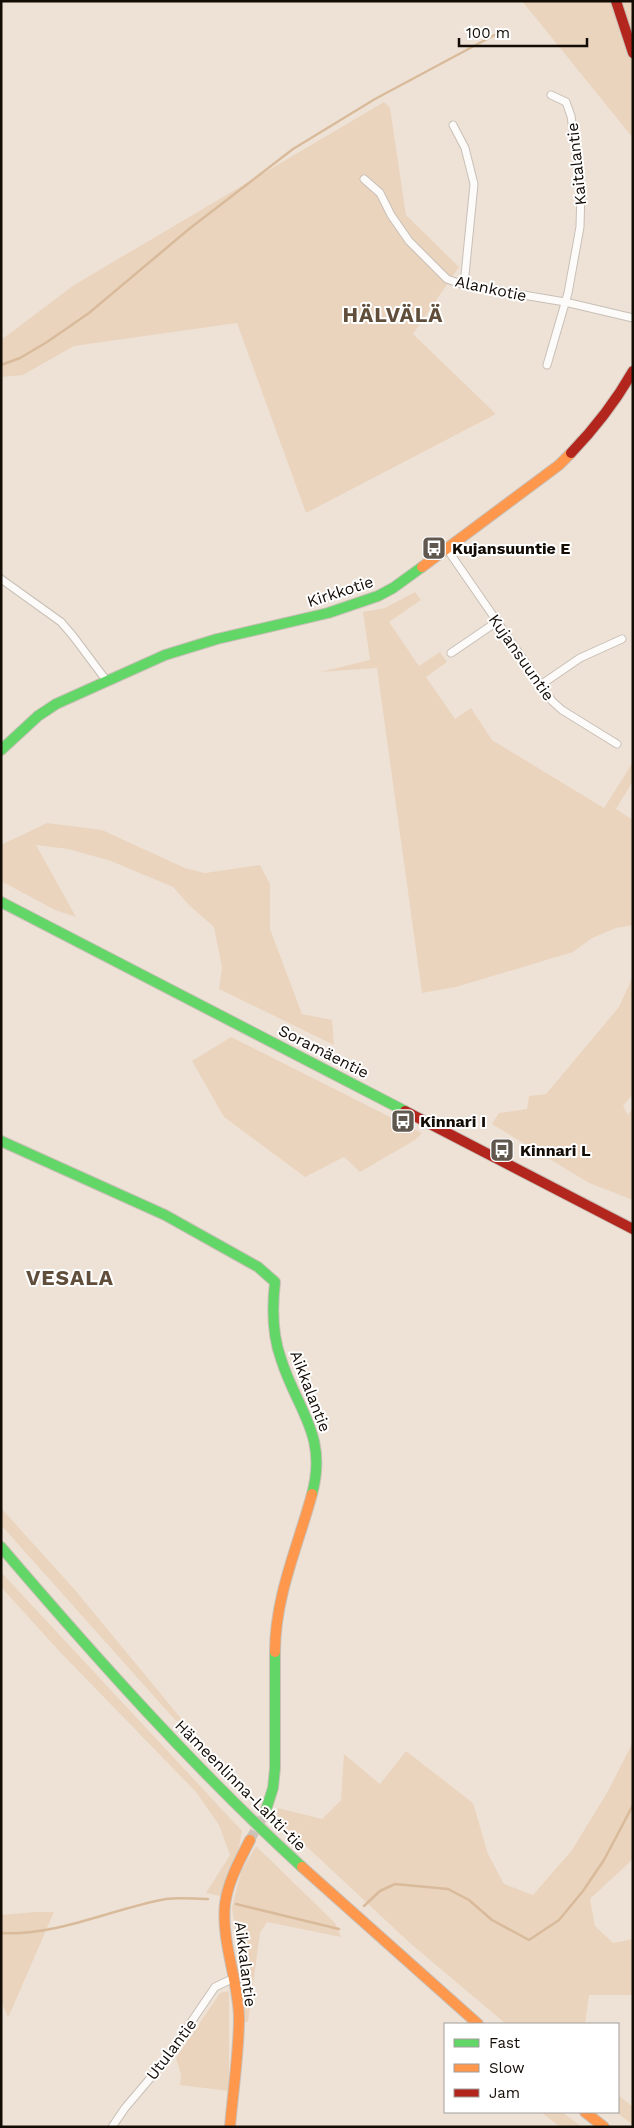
<svg xmlns="http://www.w3.org/2000/svg" width="634" height="2128" font-family="'Work Sans',sans-serif">
  <rect width="100%" height="100%" fill="#eee2d6"/>
  <path fill="#ead4be" d="M522,1H633V138Z
    M384,102L390,108L406,215L459,267L413,334L496,414L306,513L237,323L74,346L23,375L1,377V340L74,285Z
    M415,592L421,600L389,622L419,666L440,652L447,662L426,677L455,719L471,708L492,740L604,808L633,762V781L616,809L633,820V925L616,928L592,938L573,952L456,987L422,993L377,668L320,672L370,660L363,612L385,608Z
    M47,823L102,830L185,868L205,873L260,865L270,884V929L302,1014L332,1020L334,1045L219,989L222,968L214,927L189,905L173,887L111,861L68,849L36,845L76,917L55,910L1,881V845Z
    M633,976V1094L623,1106L628,1115L633,1108V1200L589,1183L492,1124L499,1113L527,1109L529,1096L546,1094L619,1007Z
    M231,1037L422,1133L415,1140L360,1172L344,1157L305,1177L224,1117L192,1061Z
    M1,1508L75,1590L184,1722L176,1721L1,1525Z
    M1,1572L242,1831L238,1853L221,1896L206,1893L230,1855L219,1825L196,1792L60,1652L1,1587Z
    M633,1742V1859L590,1899L595,1926L613,1943L633,1939V1995H589L585,2024H506L411,1944L277,1819L278,1808L322,1819L341,1800L344,1754L380,1784L406,1751L473,1803L488,1854L504,1884L533,1895L572,1850L608,1791Z
    M256,1846L335,1923L341,1937L267,1922L260,1933L248,2022H243L245,1997L232,1907L241,1872Z
    M35,1912H54L8,2018L1,2001V1915Z
    M229,1991V2091L180,2085L181,2075L176,2058L220,1993Z
    M618,2095L633,2107V2125L616,2112Z
    M541,2112H562L582,2127H560Z"/>
  <g fill="none" stroke-linecap="round" stroke-linejoin="round">
    <path stroke="#d9bb9b" stroke-width="2.5" d="M1,365L20,358L47,342L89,313L189,229L293,149L375,99L502,31
      M236,1904L339,1929
      M364,1906L380,1891L395,1884L448,1889L469,1900L492,1920L529,1940L559,1920L583,1891L604,1860L633,1805
      M1,1933C58,1936 111,1909 166,1899C180,1897 195,1899 208,1899"/>
    <path stroke="#cdc2b7" stroke-width="10" stroke-dasharray="10 5" stroke-linecap="butt" d="M250,1840L265,1813"/>
    <g stroke="#c8bfb6" stroke-width="9">
      <path id="street" d="M453,125L465,148L474,184L464,285
        M364,179L380,193L391,215L409,241L447,279L464,285L565,302L633,318
        M547,365L568,293L580,227L581,188L571,116L566,102L551,95
        M447,549L552,701L562,710L617,744
        M1,579L61,622L73,636L106,680
        M451,653L498,621
        M542,684L580,658L622,639
        M112,2127L125,2108L164,2062L215,1987L234,1978"/>
    </g>
    <g stroke="#c8bfb6" stroke-width="12">
      <path id="fast" d="M1,750L38,716L56,704L165,655L217,639L328,613L378,596L393,588L422,567
        M1,902L405,1111
        M1,1141L165,1215L258,1267L275,1282C272,1308 272,1334 281,1359C297,1410 328,1435 312,1494
        M1,1547C96,1658 194,1768 302,1867
        M265,1813L273,1788L275,1768V1652"/>
    </g>
    <g stroke="#c8bfb6" stroke-width="12">
      <path id="slow" d="M422,567L559,465L571,453
        M275,1652C275,1596 298,1546 312,1494
        M302,1867L478,2024
        M585,2112L604,2127
        M230,2127C233,2090 239,2054 239,2017C238,1979 221,1941 225,1904C228,1881 240,1860 250,1840"/>
    </g>
    <g stroke="#c8bfb6" stroke-width="12">
      <path id="jam" d="M616,1L633,53
        M571,453C595,428 616,401 633,371
        M405,1111L633,1229"/>
    </g>
    <use href="#street" stroke="#fcfbf9" stroke-width="7"/>
    <use href="#fast" stroke="#63d668" stroke-width="10"/>
    <use href="#slow" stroke="#ff974d" stroke-width="10"/>
    <use href="#jam" stroke="#b3261e" stroke-width="10"/>
  </g>
  <defs>
    <g id="bus-square" transform="scale(1.25)"><rect x="-9" y="-9" width="18" height="18" rx="4" fill="#60574e" stroke="#fff"/><path d="M-5-6H5V4H4V6H2V4H-2V6H-4V4H-5ZM-3.5-4V0h7V-4ZM-3.5 1.2v1.5H-2V1.2ZM2 1.2v1.5H3.5V1.2Z" fill="#fff"/></g>
  </defs>
  <g fill-rule="evenodd">
    <use href="#bus-square" x="434" y="548"/>
    <use href="#bus-square" x="403" y="1121"/>
    <use href="#bus-square" x="502" y="1150"/>
  </g>
  <g text-anchor="middle" stroke-width="4" stroke-linejoin="round" paint-order="stroke">
    <g font-size="16" fill="#130c05" stroke="#fff">
      <text transform="translate(576 164) rotate(-96)" y="6">Kaitalantie</text>
      <text transform="translate(491 288) rotate(12)" y="6">Alankotie</text>
      <text transform="translate(340 591) rotate(-18)" y="6">Kirkkotie</text>
      <text transform="translate(522 657) rotate(55)" y="6">Kujansuuntie</text>
      <text transform="translate(324 1051) rotate(27)" y="6">Soramäentie</text>
      <text transform="translate(311 1391) rotate(69)" y="6">Aikkalantie</text>
      <text transform="translate(241 1785) rotate(45)" y="6">Hämeenlinna-Lahti-tie</text>
      <text transform="translate(246 1964) rotate(83)" y="6">Aikkalantie</text>
      <text transform="translate(171 2049) rotate(-53)" y="6">Utulantie</text>
    </g>
    <g font-size="16" font-weight="bold" fill="#130c05" stroke="#fff" text-anchor="start">
      <text x="452" y="554">Kujansuuntie E</text>
      <text x="420" y="1127">Kinnari I</text>
      <text x="520" y="1156">Kinnari L</text>
    </g>
    <g font-size="21" font-weight="bold" letter-spacing="1" fill="#604e3b" stroke="#fff">
      <text x="393" y="322">HÄLVÄLÄ</text>
      <text x="70" y="1285">VESALA</text>
    </g>
  </g>
  <rect width="634" height="2128" fill="none" stroke="#130c05" stroke-width="5"/>
  <rect x="444" y="2023" width="175" height="90" fill="#ffffff" stroke="#a19e9b"/>
  <rect x="454" y="2039" width="25" height="8" fill="#63d668" stroke="#a19e9b"/>
  <text x="489" y="2048" font-size="15" fill="#130c05">Fast</text>
  <rect x="454" y="2064" width="25" height="8" fill="#ff974d" stroke="#a19e9b"/>
  <text x="489" y="2073" font-size="15" fill="#130c05">Slow</text>
  <rect x="454" y="2089" width="25" height="8" fill="#b3261e" stroke="#a19e9b"/>
  <text x="489" y="2098" font-size="15" fill="#130c05">Jam</text>
  <path d="M459 38v8h128v-8" fill="none" stroke="#130c05" stroke-width="2.5"/>
  <text x="466" y="38" font-size="15" fill="#130c05" stroke="#ffffff" stroke-width="4" paint-order="stroke">100 m</text>
</svg>
